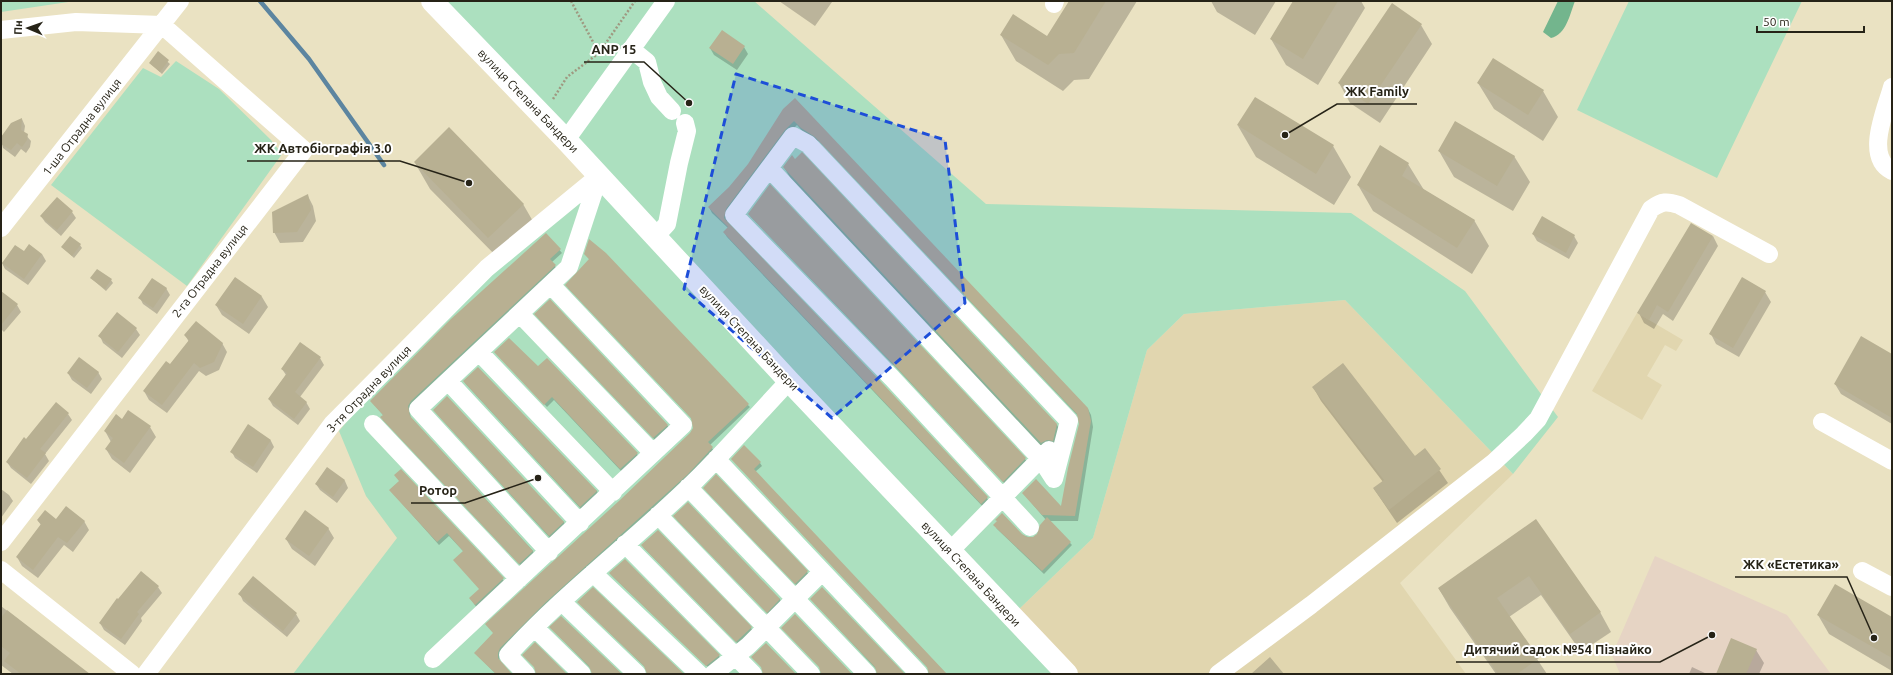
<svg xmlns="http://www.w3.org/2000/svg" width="1893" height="675" font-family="Ubuntu,sans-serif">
  <rect width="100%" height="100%" fill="#eae2c2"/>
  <path fill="#e1d6af" d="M1345,300L1513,474L1400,583L1466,674H1072L1014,614L1093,538L1147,350L1184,314Z
    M1637,313L1683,340L1676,351L1665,345L1647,376L1662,385L1642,420L1592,391Z"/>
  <path fill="#e6d4c4" d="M1655,556L1787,615L1831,674H1620L1612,655Z"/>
  <path fill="#ace0bf" d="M1,1H75L1,12Z
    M441,1H658L565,130Z
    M674,1H754L986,204L1351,213L1465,291L1558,417L1513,474L1345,300L1184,314L1147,350L1093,538L1014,614L574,140Z
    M1629,1H1802L1717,178L1577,110Z
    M176,61L219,89L271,140L282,154L187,286L51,185L143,68L161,77Z
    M598,184L1058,674H293L397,538L366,496L339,431C357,410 374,388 393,369C456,302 527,242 598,184Z"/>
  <path fill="#73b58d" d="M1558,1H1575C1570,14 1566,35 1551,38L1543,32Z"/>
  <path fill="#0003" d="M779,1H831L832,2L815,26Z
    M1070,1H1137L1089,79L1074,80L1063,91L1016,61L1001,35L1048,37Z
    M1211,1H1276L1255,35L1217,12Z
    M1294,1H1361L1365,8L1318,85L1286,65L1271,39Z
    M1421,25L1432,44L1380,123L1350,103L1339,83Z
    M744,47L748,54L737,70L714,55L710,48Z
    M158,53L170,64L162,74L150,63Z
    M1478,83L1543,91L1558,117L1543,141L1494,109Z
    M795,100L1088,409L1091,415L1093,427L1078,521H1049L1072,545L1044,574L996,528L1032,538L1038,535L1046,520L1023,493L1061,509L1080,424L1079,417L820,142L805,134L797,125L787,135L728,215L727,223L884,386L987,498L990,503L985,509L727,237L724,232L728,228L712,213L709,207L729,188L749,165Z
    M22,119L25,126L24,133L31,141L30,147L26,153L21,149L15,157L3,148L1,139Z
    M1238,126L1333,146L1351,177L1334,205L1256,157Z
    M1439,151L1514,156L1530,182L1513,211L1454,177Z
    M415,163L523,204L538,230L504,264L430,189Z
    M1408,164L1424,190L1474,220L1489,246L1472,274L1373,211L1358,185Z
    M784,167L1057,425L1065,438L1049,456L792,181Z
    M770,186L1025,459L1027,462L1005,484L902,374L751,217L749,214Z
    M308,196L313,206L316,221L303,242L280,243L274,232Z
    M57,198L72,212L76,218L61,236L45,222L41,216Z
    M546,234L562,253L552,262L557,269L412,404L409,410L411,418L533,551L534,554L521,566L383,420V415L371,401Z
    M1533,234L1574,236L1578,243L1569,259L1537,241Z
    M1713,236L1718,246L1673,321L1663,314L1654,329L1644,323L1639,313Z
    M80,245L82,248L74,258L62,247Z
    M24,252L42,254L46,261L28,285L5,269L2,263Z
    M585,254L750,407L710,445L714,451L689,477L501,651L499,661L511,674H496L475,653L621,501L691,433L694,428L692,419L568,288L590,260Z
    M235,278L262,297L268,307L249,334L222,315L216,305Z
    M92,279L111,280L113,283L106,291Z
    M166,288L170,295L157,314L143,304L140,298Z
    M1,292L17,305L21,312L4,332L1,329Z
    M1765,292L1771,302L1739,357L1716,344L1711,334Z
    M537,317L667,425L669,428L656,441Z
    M136,329L140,335L122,358L103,343L100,336Z
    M185,335L222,343L227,352L219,370L206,376L199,371L167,413L149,400L144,391L170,365L189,342Z
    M495,352L538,368L639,456L622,472L554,400L547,407Z
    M1892,355V424L1841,394L1835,384Z
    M320,358L324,365L300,397L306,402L310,409L298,425L273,406L269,399L286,375L282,369Z
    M98,372L102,379L91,394L72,380L68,373Z
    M464,382L597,491L598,494L582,510Z
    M1313,387L1414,457L1425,449L1448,483L1397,523L1374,489L1383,482L1321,401Z
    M436,413L564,522L565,525L551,539Z
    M68,414L72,420L45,454L49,461L31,484L11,468L7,462L26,440Z
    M122,420L150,427L156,437L130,473L112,459L106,449L111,442L105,431Z
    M249,426L271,441L274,447L257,473L235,458L232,452Z
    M732,459L760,463L762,466L755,472L946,674H929L928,668Z
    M327,468L345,481L348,488L337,503L320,490L316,484Z
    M401,470L505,582L477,608L470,598L480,590L464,552L449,536L439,545L390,490L400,481Z
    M1,489L9,495L13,501L1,518Z
    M706,491L807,572L809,575L797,586Z
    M676,519L780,599L781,602L769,615Z
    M56,520L84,521L89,530L73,552L64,545L38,578L22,566L17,557L41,525L38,521Z
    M1536,521L1600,612L1611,632L1581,652L1541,595L1509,617L1547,674H1496L1450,608L1439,589Z
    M328,528L334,538L315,566L292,549L286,539Z
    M658,531L751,628L753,631L738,644L644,548L642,545Z
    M610,574L719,656L721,659L709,668Z
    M253,578L296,614L300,621L287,637L243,601L240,594Z
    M158,587L162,593L141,618L142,621L125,645L104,630L100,623L119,600Z
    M811,599L903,674H878L876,669Z
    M578,602L684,674H648L646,668Z
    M1,606L88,674H13L1,665Z
    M1818,615L1892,618V671L1829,634Z
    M551,628L620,674H593L591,669Z
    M1756,650L1764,663L1759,674H1717Z
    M1692,667L1707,674H1689Z"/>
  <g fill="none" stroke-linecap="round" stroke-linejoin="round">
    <path stroke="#5c85a0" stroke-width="4.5" d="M260,1L309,59L384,165"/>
  </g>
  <path fill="#b8b092" d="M1069,1H1106L1074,53L1059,54L1048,65L1000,35L1013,14L1047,36Z
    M1293,1H1338L1303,59L1270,39Z
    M1392,3L1422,24L1368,104L1338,83Z
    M722,30L745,46L733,64L709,48Z
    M158,51L169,60L160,72L149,63Z
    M1493,58L1544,90L1528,115L1477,83Z
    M1255,97L1334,145L1316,174L1237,125Z
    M795,98L1088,408L1091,421L1075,516L1042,515L1022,493L1036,479L1061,506L1068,468L1079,424L1077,414L815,137L801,128L794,121L785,130L726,209L724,218L884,385L988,497L981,504L723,232L728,227L708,207L729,187L748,164L783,109Z
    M22,118L21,130L28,134L27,140L22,147L17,143L11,150L1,144V137L11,123Z
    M1455,121L1515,156L1497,186L1438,151Z
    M449,127L524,204L488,238L414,162Z
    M1380,145L1409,163L1402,176L1475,220L1457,248L1357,185Z
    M802,152L1057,424L1053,441L1047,440L1041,443L783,167L792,155L795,159Z
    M770,184L1026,458L1003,482L900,371L748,214Z
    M308,194L311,210L297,232L273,233L272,212Z
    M57,197L73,211L57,230L40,216Z
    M1542,216L1575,235L1566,253L1532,234Z
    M1691,223L1713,236L1668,312L1657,305L1649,320L1637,313Z
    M546,233L561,249L550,259L556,265L411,401L408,406L410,416L533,551L519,564L380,417L383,415L370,401L451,319Z
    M70,236L81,244L72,256L61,247Z
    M589,239L606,253L749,404L708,442L713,447L688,474L546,602L500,648L498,653V658L512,674H496L474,653L493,633L485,624L620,500L690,433L693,428L691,418L565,285L589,259L584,254Z
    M29,244L42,254L24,279L2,263L15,245L24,251Z
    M97,269L112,279L105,289L90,278Z
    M235,277L262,296L243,324L215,305Z
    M1742,277L1766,291L1733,348L1709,334Z
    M152,278L167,288L153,308L138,298Z
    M1,291L18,304L1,325Z
    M550,299L668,425L653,438L534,314Z
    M117,312L137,328L118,352L98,336Z
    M196,321L223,343L214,362L200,368L194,363L162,405L143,391L166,361L170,364L189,340L184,335Z
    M1861,336L1892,354V418L1834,384Z
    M509,338L538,366L547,358L638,453L620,469L552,397L544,405L494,352Z
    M300,342L321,357L295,392L307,402L294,419L268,399L287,373L281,369Z
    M79,357L99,372L87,388L67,373Z
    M1343,363L1415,456L1425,448L1441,469L1389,510L1373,488L1384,480L1312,387Z
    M478,367L597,491L580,507L463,381Z
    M447,396L564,522L549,536L433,410Z
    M56,402L69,413L40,449L46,453L27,478L6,462L24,437L26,439Z
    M128,410L151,426L124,463L105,449L113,438L104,431L116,414L122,419Z
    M248,424L271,440L253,467L230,452Z
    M744,445L761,462L754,469L947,674H929L927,667L731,459Z
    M327,467L345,480L333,497L315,484Z
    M401,469L504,578L475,605L469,598L479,589L453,560L463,551L447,533L437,542L389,490L399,481L394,475Z
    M716,474L808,571L795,584L703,488Z
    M688,502L780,599L767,613L673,516Z
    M66,506L85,521L67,543L58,537L33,570L16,557L41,524L37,520L45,510L56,519Z
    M305,510L329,528L309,556L285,539Z
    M1002,513L1022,534L1027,537H1033L1037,534L1040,525L1047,517L1071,542L1042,571L993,525L997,521L995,520Z
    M1536,519L1601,612L1570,634L1529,576L1497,598L1539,658L1517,674H1498L1438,588Z
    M658,530L752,627L736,642L641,545Z
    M625,559L720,655L706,666L609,573Z
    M141,571L159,586L137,612L139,614L121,639L99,623L117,598L118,599Z
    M253,576L297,613L283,631L238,594Z
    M1835,584L1892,617V658L1817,615Z
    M593,587L684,674H647L644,666L577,602Z
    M822,587L905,674H877L875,667L810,599Z
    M7,610L42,637L90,674H21L4,661L10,653L1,646V618Z
    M795,614L852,674H821L819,667L781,628Z
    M561,616L622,674H592L589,666L549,627Z
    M1731,638L1757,649L1746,674H1716Z
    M535,642L567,674H536L534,667L522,655Z
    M766,643L796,674H763L761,667L751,657Z
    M1270,657L1284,674H1251Z"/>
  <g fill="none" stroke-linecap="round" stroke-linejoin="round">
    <path stroke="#9f9981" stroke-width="2.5" stroke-dasharray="2 2" stroke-linecap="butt" d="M571,1L599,53
      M553,99L567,77L599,53L635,1"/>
    <path stroke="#fff" stroke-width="18" d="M1054,4L1055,1
      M1,30L76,22L162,25
      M631,49L647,62L652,82L659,97L672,111
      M1892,87C1886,109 1864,157 1892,171
      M566,140L666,1
      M769,168L1041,459L1054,479L1069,421
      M1,228L180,1
      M655,237L667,224L679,163L687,131L685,123
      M520,314L653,453
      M479,352L613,492
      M448,381L580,523
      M1822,422L1892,461
      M373,424L519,579
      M716,459L919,674
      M688,487L867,674
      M658,515L811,674
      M1030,527L892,378L734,215L793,136L808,144L1069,421
      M1,542L304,150L162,25
      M625,544L753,674
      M950,551L1049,450
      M549,552L418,409L569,267L599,176
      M1,570L132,674
      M1862,571L1892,587
      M593,573L699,674
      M562,602L637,674
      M535,628L582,674
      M433,659L683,425L551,285
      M146,674L333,423L487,268L599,176
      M526,674L508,655C565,592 634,541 695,481C727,449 758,414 789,381
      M713,674L748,646L822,572
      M1218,674L1311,605L1494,462L1524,434L1538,419L1651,209C1662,201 1667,201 1679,205L1769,254"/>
    <path stroke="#fff" stroke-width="22" d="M432,1L566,140L789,381L1067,674"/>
  </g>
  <path fill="#1d4ed8" fill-opacity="0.2" stroke="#1d4ed8" stroke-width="3" stroke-dasharray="8 5" stroke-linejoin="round" d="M736,74L945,140L965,303L832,418L684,289Z"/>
  <g text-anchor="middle" stroke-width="4" stroke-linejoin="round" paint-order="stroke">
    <g font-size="12" fill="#262317" stroke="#fff">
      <text transform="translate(528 101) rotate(46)" y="4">вулиця Степана Бандери</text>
      <text transform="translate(82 127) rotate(-52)" y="4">1-ша Отрадна вулиця</text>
      <text transform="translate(210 271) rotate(-52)" y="4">2-га Отрадна вулиця</text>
      <text transform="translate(749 338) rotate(47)" y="4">вулиця Степана Бандери</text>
      <text transform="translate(369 389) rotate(-46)" y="4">3-тя Отрадна вулиця</text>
      <text transform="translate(971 574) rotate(47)" y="4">вулиця Степана Бандери</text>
    </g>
  </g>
  <path fill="none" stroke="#262317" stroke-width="1.5" d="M689 103L644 62H584M1285 135L1337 104H1417M469 183L400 161H247M538 478L465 503H411M1874 638L1847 577H1735M1712 635L1660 662H1456"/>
  <g fill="#262317" stroke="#fff" stroke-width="1.5">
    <circle cx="689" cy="103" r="4"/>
    <circle cx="1285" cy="135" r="4"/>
    <circle cx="469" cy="183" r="4"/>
    <circle cx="538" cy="478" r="4"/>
    <circle cx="1874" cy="638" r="4"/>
    <circle cx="1712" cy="635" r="4"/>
  </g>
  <g font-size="13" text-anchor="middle" font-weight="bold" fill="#262317" stroke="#fff" stroke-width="4" stroke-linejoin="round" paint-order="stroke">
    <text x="614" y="54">ANP 15</text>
    <text x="1377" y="96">ЖК Family</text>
    <text x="323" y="153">ЖК Автобіографія 3.0</text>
    <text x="438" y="495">Ротор</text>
    <text x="1791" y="569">ЖК «Естетика»</text>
    <text x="1558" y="654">Дитячий садок №54 Пізнайко</text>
  </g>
  <rect width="1893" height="675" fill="none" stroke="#262317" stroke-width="4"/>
  <g transform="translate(28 28) rotate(272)" stroke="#ffffff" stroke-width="3" paint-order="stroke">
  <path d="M0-3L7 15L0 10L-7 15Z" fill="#262317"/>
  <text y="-6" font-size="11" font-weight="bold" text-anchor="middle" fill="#262317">Пн</text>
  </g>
  <path d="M1757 26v6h107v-6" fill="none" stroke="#262317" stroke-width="2"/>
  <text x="1763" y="26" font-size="12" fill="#262317" stroke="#ffffff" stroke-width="3" paint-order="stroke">50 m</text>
</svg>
